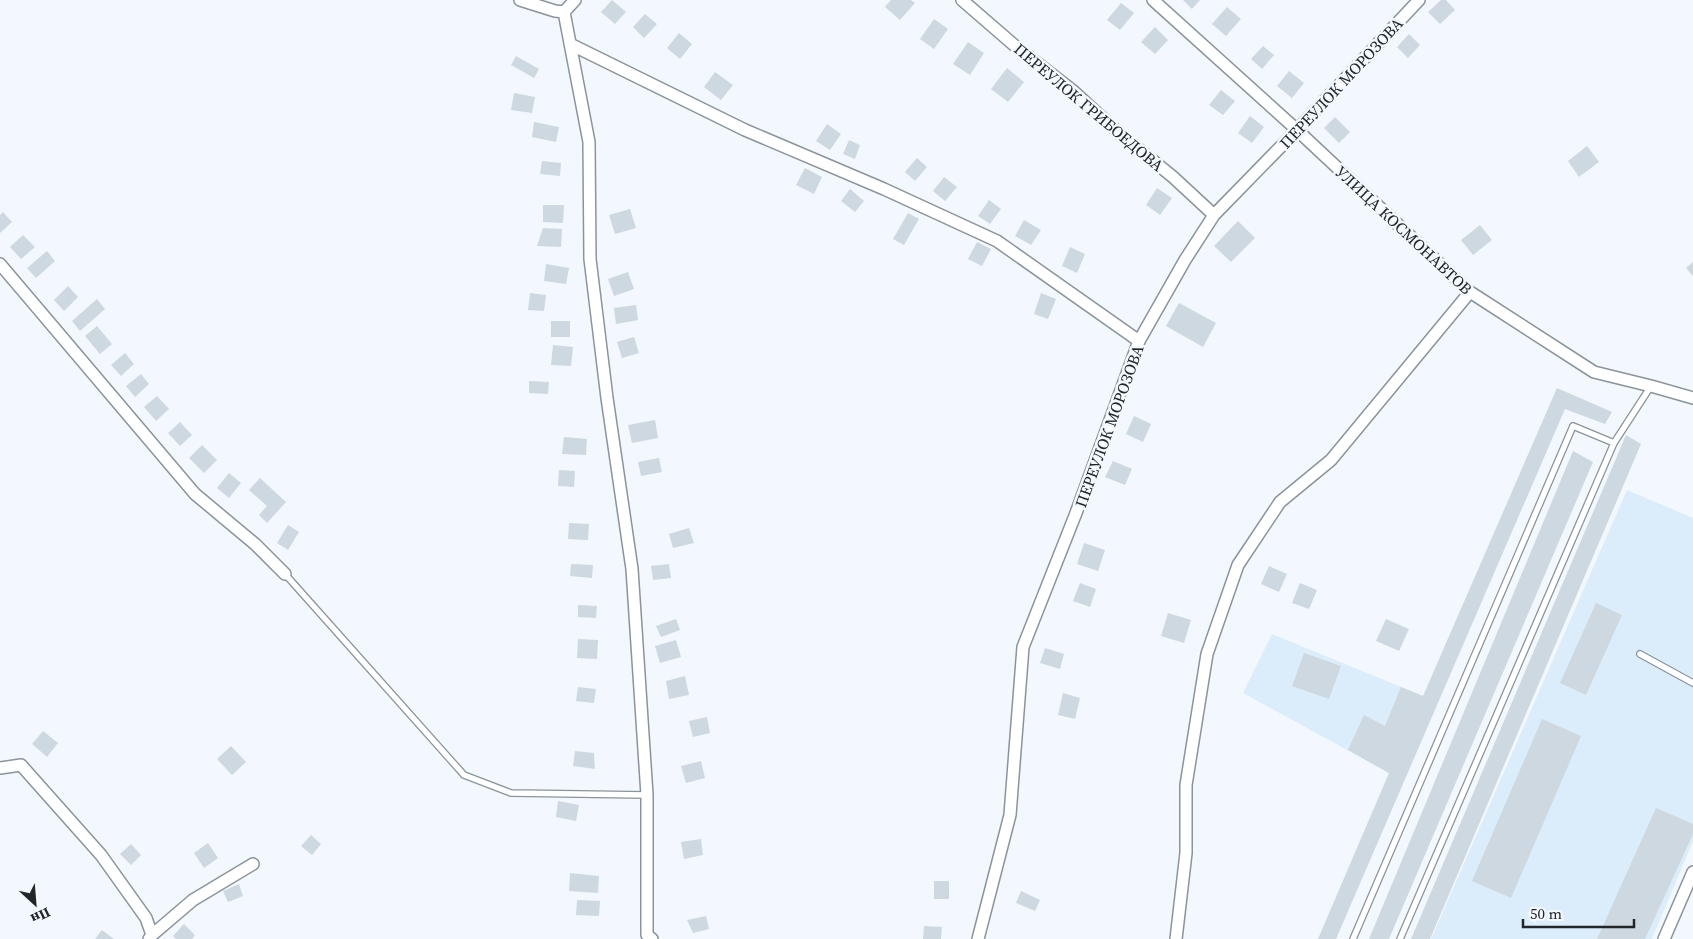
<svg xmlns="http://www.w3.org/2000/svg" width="1693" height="939" font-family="'Source Serif 4',serif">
  <rect width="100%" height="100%" fill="#f2f8fd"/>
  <path fill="#dbedfa" d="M1627,490L1693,518V841L1652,939H1431Z
    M1272,634L1423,696L1389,773L1243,693Z"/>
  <path fill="#cdd8e0" d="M612,0L626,12L615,24L601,12Z
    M891,0H911L915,3L900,20L885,7Z
    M1183,0H1200L1192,9Z
    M1441,0H1446L1455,10L1440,24L1428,12Z
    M1121,3L1134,13L1120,30L1107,20Z
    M1227,7L1241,19L1226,36L1212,24Z
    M645,14L657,24L644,38L633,27Z
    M934,19L948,29L934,49L920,39Z
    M1155,27L1168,40L1155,54L1141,42Z
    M679,33L692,44L680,59L667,48Z
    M1409,34L1420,45L1408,58L1397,47Z
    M968,42L984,53L970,75L953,64Z
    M1263,46L1274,55L1262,69L1251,59Z
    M516,56L539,69L534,78L511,65Z
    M1007,68L1024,82L1008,102L991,89Z
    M1289,71L1304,83L1292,98L1277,86Z
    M715,72L733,85L721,100L704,87Z
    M1221,90L1235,101L1223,115L1209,105Z
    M514,93L535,97L532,113L511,110Z
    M1250,116L1264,127L1252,143L1238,133Z
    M1335,117L1350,132L1339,143L1324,128Z
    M534,122L559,127L556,142L532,137Z
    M827,124L841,134L830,150L816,141Z
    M849,140L860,145L855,159L843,154Z
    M1587,146L1599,162L1579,177L1568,161Z
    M917,158L927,167L915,181L905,172Z
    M542,161L561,163L560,176L540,174Z
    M805,168L822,177L814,194L796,185Z
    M944,177L957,187L945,201L933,191Z
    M1157,188L1172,198L1160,215L1146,205Z
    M850,189L864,201L855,212L841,201Z
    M989,200L1001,209L990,224L978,216Z
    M543,205H564L563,223L543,222Z
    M630,209L636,228L615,234L609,215Z
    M3,212L12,222L0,233V215Z
    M908,213L919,219L904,245L893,239Z
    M1024,220L1041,230L1031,245L1015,236Z
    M1238,221L1255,238L1231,262L1214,246Z
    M1480,225L1492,240L1473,255L1461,240Z
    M543,228L562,229L561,247L537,246Z
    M23,235L35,247L21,259L10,247Z
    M977,242L991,249L982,266L968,259Z
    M1070,247L1085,254L1077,273L1062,266Z
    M47,251L55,261L36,278L27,268Z
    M1693,262V276L1686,268Z
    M546,264L569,268L566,284L544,281Z
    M628,272L634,289L614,296L608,279Z
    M68,286L78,297L64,311L54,300Z
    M530,293L546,295L544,311L528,310Z
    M1041,293L1056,299L1048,319L1034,314Z
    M97,299L105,309L80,331L72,321Z
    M1179,303L1216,323L1203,347L1166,326Z
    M636,305L638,320L616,324L614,308Z
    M551,321H570V337H551Z
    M97,326L112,344L100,354L85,336Z
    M634,337L639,353L622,358L617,342Z
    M553,345L573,347L571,366L551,365Z
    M125,353L134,364L121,376L111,365Z
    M141,374L149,384L135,397L126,386Z
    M529,381L549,382L548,394L529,393Z
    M1557,388L1612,412L1605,424L1565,409L1336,939H1318L1389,773L1348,750L1364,715L1385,726L1401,687L1423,696Z
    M157,396L169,409L156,421L144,407Z
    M1134,416L1151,424L1143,442L1126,434Z
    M655,420L658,438L632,443L628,425Z
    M180,422L192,435L180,446L168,433Z
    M1626,435L1641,444L1430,939H1411Z
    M564,437L587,439L586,455L562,454Z
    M202,445L217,460L204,473L189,458Z
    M1573,451L1593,462L1389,939H1369Z
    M659,458L662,472L641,476L638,462Z
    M1113,461L1132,469L1125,485L1105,477Z
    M559,470L575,471L574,487L558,486Z
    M229,473L241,483L229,498L217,488Z
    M260,478L286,502L267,523L259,515L267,506L249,490Z
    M569,523L589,524L588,540L568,539Z
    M288,525L299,532L288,550L277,543Z
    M689,528L694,543L673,548L669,534Z
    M1084,543L1105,550L1098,571L1077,564Z
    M571,564L593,565L592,578L570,576Z
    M669,564L671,578L653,580L651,566Z
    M1269,566L1287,574L1279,592L1261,584Z
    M1080,583L1096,589L1090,607L1073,601Z
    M1300,583L1317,590L1309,609L1292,603Z
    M1596,603L1622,615L1586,695L1560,683Z
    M578,605L597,606L596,618L578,617Z
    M1168,613L1191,620L1184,643L1161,636Z
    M676,619L680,630L661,637L656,626Z
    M1386,619L1409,629L1399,651L1376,641Z
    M578,639L598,640L597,659L577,658Z
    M676,640L681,657L660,663L655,646Z
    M1045,648L1064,654L1060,669L1040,663Z
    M1304,653L1341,666L1329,699L1292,686Z
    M685,676L689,695L669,699L666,681Z
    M578,687L596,689L594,703L576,701Z
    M1063,693L1080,698L1075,719L1058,715Z
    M707,717L710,733L693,737L689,721Z
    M1542,719L1581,736L1511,898L1472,881Z
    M43,731L58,743L47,757L32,744Z
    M231,746L246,762L232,775L217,759Z
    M575,751L594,753L595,769L573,766Z
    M701,761L705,778L686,783L681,766Z
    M558,801L579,805L576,821L556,817Z
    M1656,808L1693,824V834L1645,939H1597Z
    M311,835L321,844L312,855L301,846Z
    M701,839L703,855L684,859L681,842Z
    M208,843L218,858L204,868L194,853Z
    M131,844L141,855L131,865L120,854Z
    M570,873L599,876L598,893L569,891Z
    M934,881H949V899H934Z
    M239,884L243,896L228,902L223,891Z
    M1021,891L1040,900L1035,911L1016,903Z
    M577,900L600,901L599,916L576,915Z
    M706,916L709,929L693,933L687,920Z
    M184,924L195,935L192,939H176L173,936Z
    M924,926L942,927L941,939H923Z
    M102,930L114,939H95Z"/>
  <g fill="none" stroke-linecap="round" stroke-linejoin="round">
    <g stroke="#8a949b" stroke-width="8">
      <path id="lane" d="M285,574L464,775L511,793L647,795
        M1640,654L1693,683
        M1353,939L1573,426L1614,443
        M1400,939L1614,443L1651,386"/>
    </g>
    <g stroke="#8a949b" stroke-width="14">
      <path id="street" d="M520,0L555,11L564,12
        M962,0L1014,45L1072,90L1120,134L1173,177L1214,215
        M1153,0L1297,130L1470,292L1594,372L1651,386L1693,398
        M564,12L589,142L590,259L607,398L632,569L647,795V935L652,939
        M564,12L575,0
        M570,44L745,130L884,189L997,241L1139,341
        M0,264L195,494L255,544L285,574
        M0,768L21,765L101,855L146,918L152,935L149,939
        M152,935L193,900L253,864
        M978,939L1010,815L1023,647L1076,513L1139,341L1185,260L1214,215L1297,130L1419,0
        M1176,939L1186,853V785L1207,654L1238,565L1280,502L1331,460L1470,292
        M1664,939L1693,872"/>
    </g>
    <use href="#lane" stroke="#fff" stroke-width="5.5"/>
    <use href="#street" stroke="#fff" stroke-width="11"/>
  </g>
  <g text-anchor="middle" stroke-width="5" stroke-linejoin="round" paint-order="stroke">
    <g font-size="16" fill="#222629" stroke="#f2f8fd">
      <text transform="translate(1341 83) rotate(-47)" y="6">ПЕРЕУЛОК МОРОЗОВА</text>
      <text transform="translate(1089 107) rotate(40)" y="6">ПЕРЕУЛОК ГРИБОЕДОВА</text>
      <text transform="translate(1404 230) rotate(43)" y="6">УЛИЦА КОСМОНАВТОВ</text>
      <text transform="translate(1109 426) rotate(-70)" y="6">ПЕРЕУЛОК МОРОЗОВА</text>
    </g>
  </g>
  <g transform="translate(35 904) rotate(154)" stroke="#f2f8fd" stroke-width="4" paint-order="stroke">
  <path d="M0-4L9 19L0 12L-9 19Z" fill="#222629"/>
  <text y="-8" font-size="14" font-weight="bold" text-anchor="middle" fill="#222629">Пн</text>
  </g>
  <path d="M1523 919v8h111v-8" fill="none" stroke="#222629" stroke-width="2.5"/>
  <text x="1530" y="919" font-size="15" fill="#222629" stroke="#f2f8fd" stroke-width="4" paint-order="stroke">50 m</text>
</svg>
